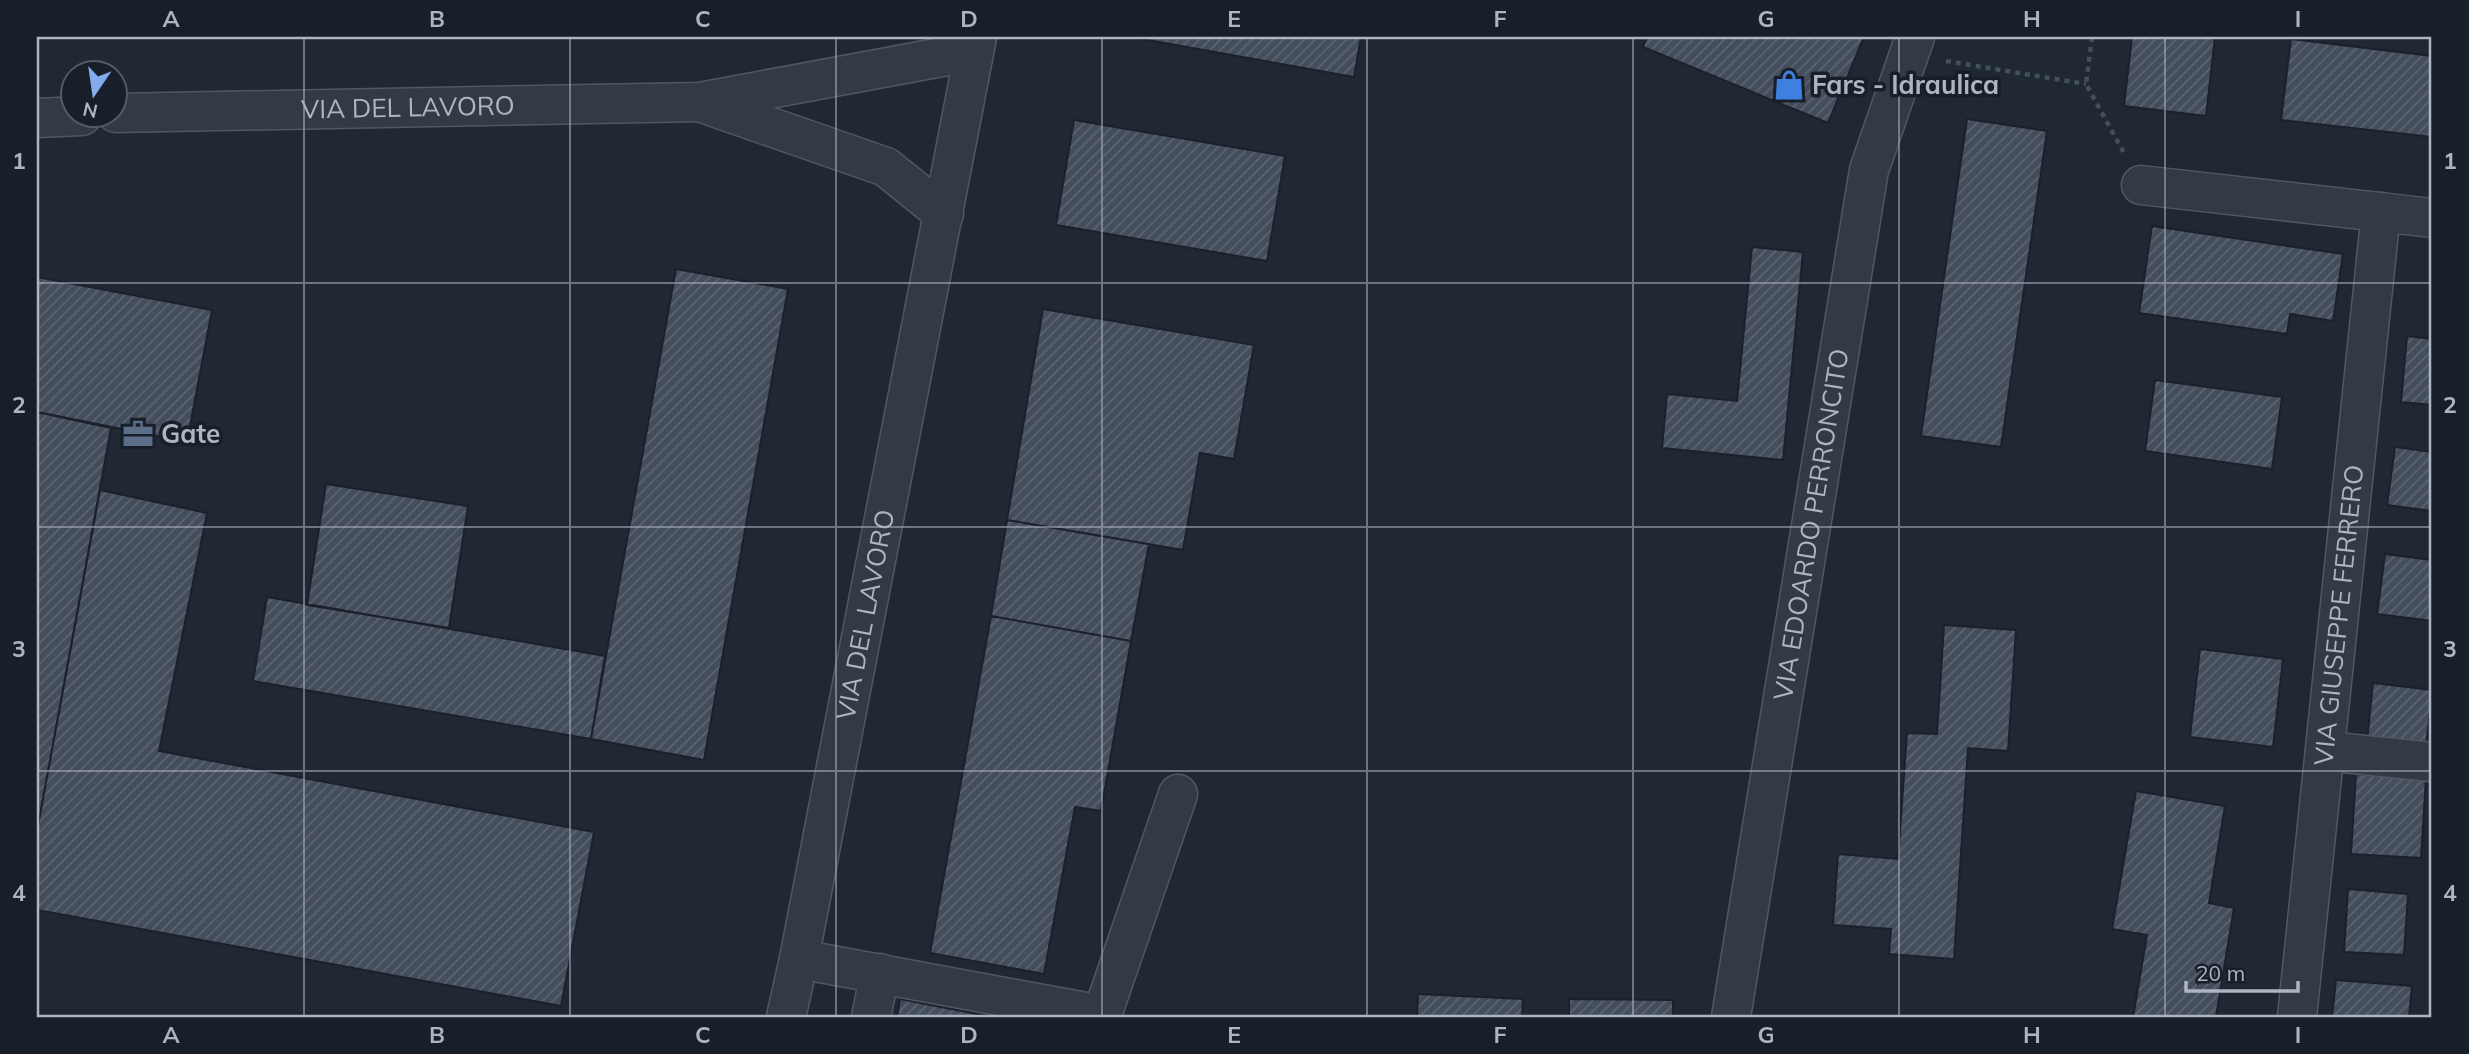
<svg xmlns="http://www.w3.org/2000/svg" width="2469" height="1054" font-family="Mulish,sans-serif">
  <defs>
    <pattern id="building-hatch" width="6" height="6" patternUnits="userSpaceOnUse" patternTransform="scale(1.75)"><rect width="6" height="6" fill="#444d5b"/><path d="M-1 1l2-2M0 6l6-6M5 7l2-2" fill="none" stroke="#5c6471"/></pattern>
  </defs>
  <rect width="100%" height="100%" fill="#202834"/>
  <path fill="url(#building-hatch)" stroke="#1b212b" stroke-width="2" d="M1131,37H1361L1354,77Z
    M1647,37H1864L1828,123L1643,47Z
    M2132,37H2215L2206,116L2124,106Z
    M2291,39L2432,56V137L2281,120Z
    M1967,119L2047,131L2001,447L1921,436Z
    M1074,120L1285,156L1267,261L1056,225Z
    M2152,226L2343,254L2333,321L2290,314L2287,334L2139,313Z
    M1752,247L1803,252L1783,460L1662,448L1667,394L1737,401Z
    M676,269L788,289L704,760L591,739Z
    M37,277L212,310L187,442L37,412Z
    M1043,309L1254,345L1234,459L1200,453L1183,550L1007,520Z
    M2407,336L2432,339V405L2401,402Z
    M2155,380L2282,397L2272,469L2145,451Z
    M37,412L111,428L37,831Z
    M2395,447L2432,452V511L2387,505Z
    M326,484L468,506L449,628L307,605Z
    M100,490L207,513L159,751L594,832L561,1006L37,910V831Z
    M1007,520L1149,544L1131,641L991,616Z
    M2385,554L2432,560V621L2377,614Z
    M267,597L605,656L591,739L253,681Z
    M991,616L1131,641L1101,811L1075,807L1044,974L930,953Z
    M1944,625L2016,630L2008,751L1968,748L1954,959L1889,954L1891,929L1833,925L1838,854L1898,859L1907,733L1937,734Z
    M2200,649L2283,659L2273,747L2190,737Z
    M2373,683L2432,690L2426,748L2367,741Z
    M2356,774L2426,778L2421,858L2351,854Z
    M2136,791L2225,806L2209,903L2234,908L2216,1017H2133L2147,935L2112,929Z
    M2348,889L2408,894L2404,955L2344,952Z
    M2336,980L2412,986L2409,1017H2332Z
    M1418,994L1523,999L1522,1017H1417Z
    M900,999L993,1017H897Z
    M1569,999L1673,1000V1017H1569Z"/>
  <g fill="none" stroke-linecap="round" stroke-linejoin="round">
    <g stroke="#515763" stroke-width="41">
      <g id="minor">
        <path d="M702,103L886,167L944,214"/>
        <path id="s1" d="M116,113L700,102L974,51"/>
        <path d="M37,118L82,116"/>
        <path d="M2141,185L2432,218"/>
        <path d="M2325,751L2432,762"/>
        <path d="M799,959L1102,1015L1101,1017"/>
        <path d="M1102,1015L1178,794"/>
        <path id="s2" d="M786,1017L799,959L977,37"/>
        <path d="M871,1017L880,973"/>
        <path id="s3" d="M1731,1017L1869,170L1915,37"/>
        <path id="s4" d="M2297,1017L2381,212"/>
      </g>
    </g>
    <path stroke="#415154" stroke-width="4.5" stroke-dasharray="5 5" stroke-linecap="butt" d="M2092,37L2086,84L2124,153
      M1946,61L2086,84"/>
    <use href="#minor" stroke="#333a44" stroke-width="38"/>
  </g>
  <path fill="none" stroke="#adb4c2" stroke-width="2" stroke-opacity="0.55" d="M304,37V1017M570,37V1017M836,37V1017M1102,37V1017M1367,37V1017M1633,37V1017M1899,37V1017M2165,37V1017M37,283H2432M37,527H2432M37,771H2432"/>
  <defs>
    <g id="shop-bare" transform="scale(2.415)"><path d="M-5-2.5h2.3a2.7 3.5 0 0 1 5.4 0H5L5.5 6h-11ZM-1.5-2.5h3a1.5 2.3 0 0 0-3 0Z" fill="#3f7fe0" stroke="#191f29" stroke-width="2.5" paint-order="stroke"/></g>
    <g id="office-bare" transform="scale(2.415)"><path d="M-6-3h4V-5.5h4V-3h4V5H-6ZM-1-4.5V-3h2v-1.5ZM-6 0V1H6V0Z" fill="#5c6f8a" stroke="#191f29" stroke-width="2.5" paint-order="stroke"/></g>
  </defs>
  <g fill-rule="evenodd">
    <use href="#shop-bare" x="1789" y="85"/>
    <use href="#office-bare" x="138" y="434"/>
  </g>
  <g text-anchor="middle" stroke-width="7" stroke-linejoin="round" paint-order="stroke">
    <g font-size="26" font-weight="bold" fill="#adb4c2" stroke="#191f29" text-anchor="start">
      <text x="1812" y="94">Fars - Idraulica</text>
      <text x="161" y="443">Gate</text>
    </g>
    <g font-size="26" fill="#adb4c2" stroke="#191f29">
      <text dy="9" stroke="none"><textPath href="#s1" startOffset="292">VIA DEL LAVORO</textPath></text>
      <text dy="9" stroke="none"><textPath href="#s3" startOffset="499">VIA EDOARDO PERRONCITO</textPath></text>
      <text dy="9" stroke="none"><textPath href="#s4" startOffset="404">VIA GIUSEPPE FERRERO</textPath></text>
      <text dy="9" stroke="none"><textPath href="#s2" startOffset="410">VIA DEL LAVORO</textPath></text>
    </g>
  </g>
  <rect width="2469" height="1054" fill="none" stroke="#191f29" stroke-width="77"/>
  <g transform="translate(94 94) rotate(193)"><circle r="33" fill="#191f29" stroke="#545b66" stroke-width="2"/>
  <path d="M0-5L12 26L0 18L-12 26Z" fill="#85abef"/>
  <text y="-10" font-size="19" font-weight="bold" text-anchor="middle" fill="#adb4c2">N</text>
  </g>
  <path d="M2186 981v10h112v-10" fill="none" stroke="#adb4c2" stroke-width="3.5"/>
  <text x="2196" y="981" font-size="21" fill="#adb4c2" stroke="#191f29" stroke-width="5" paint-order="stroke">20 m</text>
  <rect x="38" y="38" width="2392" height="978" fill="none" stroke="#adb4c2" stroke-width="2.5"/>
  <g font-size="23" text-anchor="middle" font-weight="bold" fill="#adb4c2">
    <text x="171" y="27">A</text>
    <text x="437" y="27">B</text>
    <text x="703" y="27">C</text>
    <text x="969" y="27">D</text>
    <text x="1234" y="27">E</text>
    <text x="1500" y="27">F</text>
    <text x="1766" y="27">G</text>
    <text x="2032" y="27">H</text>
    <text x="2298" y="27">I</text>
    <text x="19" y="169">1</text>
    <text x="2450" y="169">1</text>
    <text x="19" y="413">2</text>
    <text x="2450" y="413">2</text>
    <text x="19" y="657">3</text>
    <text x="2450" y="657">3</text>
    <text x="19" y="901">4</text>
    <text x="2450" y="901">4</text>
    <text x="171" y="1043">A</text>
    <text x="437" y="1043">B</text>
    <text x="703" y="1043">C</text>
    <text x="969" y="1043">D</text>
    <text x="1234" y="1043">E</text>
    <text x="1500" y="1043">F</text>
    <text x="1766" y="1043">G</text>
    <text x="2032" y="1043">H</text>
    <text x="2298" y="1043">I</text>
  </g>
</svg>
